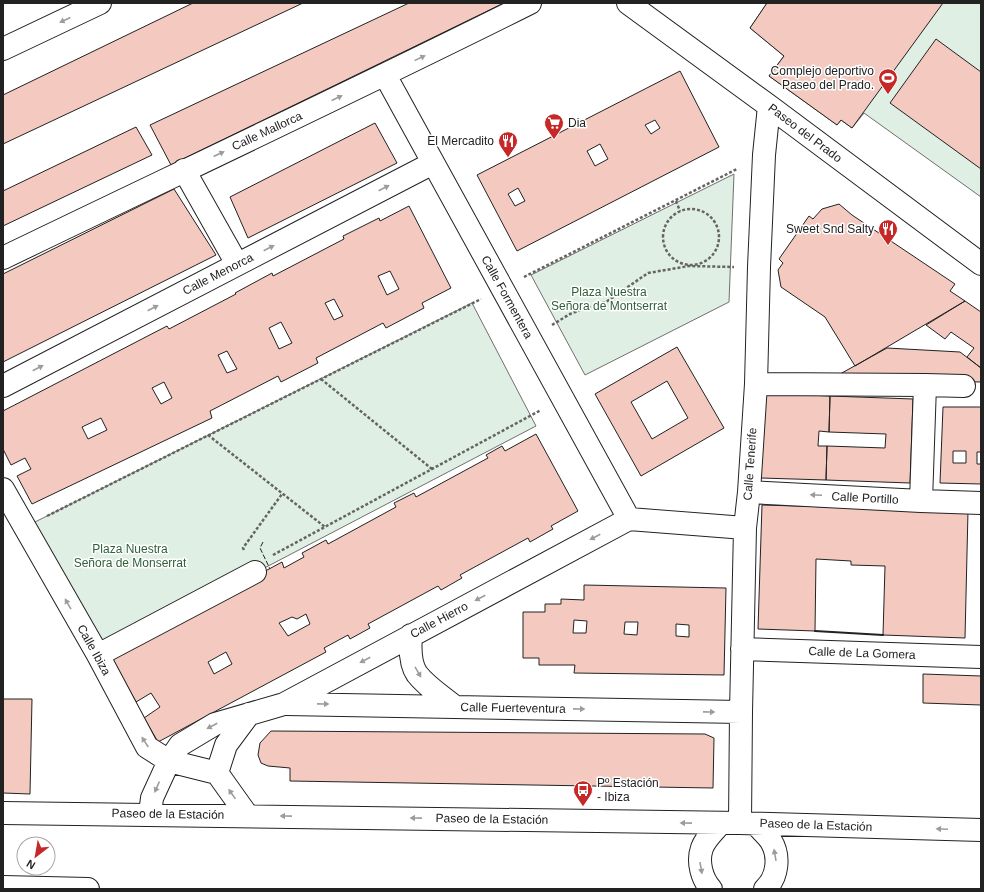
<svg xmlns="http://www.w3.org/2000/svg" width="984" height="892" font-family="Arial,sans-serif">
  <rect width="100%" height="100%" fill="#fff"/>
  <path fill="#e0efe3" stroke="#6f6f6f" d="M767,3H981V197L864,113L852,128L841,120L837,125L769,76L784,56L750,28Z
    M734,174L729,302L585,375L531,275Z
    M472,303L536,426L98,655L25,527Z"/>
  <path fill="#f3c9c0" stroke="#222" fill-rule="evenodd" d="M193,3H303L3,144V95Z
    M409,3H504L171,165L150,125Z
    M767,3H943L852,128L841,120L837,125L769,76L784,56L750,28Z
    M936,39L981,72V169L890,103Z
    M680,71L719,147L517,251L477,175ZM655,120L660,128L651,134L645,125ZM600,144L608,159L595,166L587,151ZM518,188L525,201L515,206L508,194Z
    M375,123L397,163L248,238L230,197Z
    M136,127L152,155L3,226V191Z
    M174,189L216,255L3,362V274Z
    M839,204L852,215L955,284L950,291L965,301L855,366L825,317L781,287L778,270L783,263L779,259L809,216L813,219L822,209Z
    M409,206L451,288L422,303L424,308L386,328L383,323L316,358L318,363L281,382L278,376L210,411L212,418L32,504L17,476L31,469L25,458L11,465L3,449V411L167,326L169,329L236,294L235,293L272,273L273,276L344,239L343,236L379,218L380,221ZM390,271L399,289L387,295L378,276ZM334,299L343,316L334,320L325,303ZM281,322L292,343L279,349L269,328ZM227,351L237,369L227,373L218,355ZM164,382L172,398L161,404L152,388ZM101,418L107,430L88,439L82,427Z
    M965,301L981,312V368L967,357L974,348L951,332L945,339L926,325Z
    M677,347L724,428L641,476L595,394ZM667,381L688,418L652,439L631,402Z
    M887,348L960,352L981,368V382L840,379V374Z
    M764,393L830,396L829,432L819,431L818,446H827L826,480L761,478Z
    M830,396L913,399L910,483L826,480L827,446L885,448L886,434L829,432Z
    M943,407H981V452H977V464H981V484L940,483ZM953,451H966V463H953Z
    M536,434L578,511L551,526L553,529L530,542L528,538L460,575L462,578L441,590L438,586L368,624L370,628L350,639L348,635L324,648L326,652L158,742L144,718L160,707L151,693L136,702L110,655L282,562L284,568L304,557L302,553L326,540L328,544L396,507L394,503L414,493L416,497L488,458L486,455L502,446L505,451ZM306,614L310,624L288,636L279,623L292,617L297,619ZM226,652L232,664L214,674L208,662Z
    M762,505L968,511L965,638L883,635L885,566L851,565V561L816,559L815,631L758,629Z
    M584,585L726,588L724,675L574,673L575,665H539V658H523V612H545V604H561V599L584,600ZM574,620L587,621L586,633H573ZM625,622H638L637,635L624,634ZM676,624L689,625V637L676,636Z
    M923,674L981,676V705L923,703Z
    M3,699H32L30,794L3,793Z
    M271,731L705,734L714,738L713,788L290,781V768L268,766L261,763L258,755L260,743Z"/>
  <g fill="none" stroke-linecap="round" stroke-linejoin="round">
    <g stroke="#222" stroke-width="24">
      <path id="minor" d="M628,3L769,106L981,264
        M3,49L100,3
        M385,75L629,519
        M184,170L237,264
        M3,258C179,173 356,90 530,3
        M756,384L925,385L921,501
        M925,385L964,386
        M3,386L433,163
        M3,489L98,655L147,747L169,761L217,773
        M749,492L921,501L981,503
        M411,635C410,647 410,664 417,674C427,687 443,697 455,707
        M742,649L981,657
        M98,655L255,572
        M286,704L741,712
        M217,773L226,745L249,714
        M217,773L247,815
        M3,813L740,823L981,830
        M150,814L152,798L169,761L180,745L215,724L284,704L629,519L745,528
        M740,823L741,712L745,528L749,492L756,384L759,267L764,155L769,106
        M756,824C761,830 767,835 771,841C780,856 778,877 765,889
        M3,887L88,889
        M711,889C702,879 697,862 702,848C705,839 714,831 720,824"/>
    </g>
    <path stroke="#646464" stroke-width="2.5" stroke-dasharray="3 2" stroke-linecap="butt" d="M676,201L680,211
      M663 237a28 28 0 1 1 56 0a28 28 0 1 1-56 0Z
      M524,277L737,169
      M552,325L570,314L591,306L606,302L648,273L689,266L734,267
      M321,379L432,469
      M208,435L325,527
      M47,516L481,299
      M244,550L243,548L282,494
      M273,555L541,410"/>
    <use href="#minor" stroke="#fff" stroke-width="22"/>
    <path stroke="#222" stroke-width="1" stroke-dasharray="5 2" stroke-linecap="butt" d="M263,542L260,548L270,569"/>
    <path stroke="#222" stroke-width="2" d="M815,631L883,635"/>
  </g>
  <defs><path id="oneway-solid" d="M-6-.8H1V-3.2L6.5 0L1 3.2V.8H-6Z"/></defs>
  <g fill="#9c9c9c">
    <use href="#oneway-solid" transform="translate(65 20) rotate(155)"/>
    <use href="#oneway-solid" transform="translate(420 58) rotate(-26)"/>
    <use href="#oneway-solid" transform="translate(337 98) rotate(-25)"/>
    <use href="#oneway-solid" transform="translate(219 154) rotate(-25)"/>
    <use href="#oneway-solid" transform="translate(384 188) rotate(-27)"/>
    <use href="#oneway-solid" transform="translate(269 248) rotate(-27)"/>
    <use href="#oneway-solid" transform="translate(153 308) rotate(-27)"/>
    <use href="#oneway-solid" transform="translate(38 368) rotate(-27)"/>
    <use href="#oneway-solid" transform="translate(816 495) rotate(-177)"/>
    <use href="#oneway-solid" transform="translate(595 537) rotate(152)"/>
    <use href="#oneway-solid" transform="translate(480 598) rotate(152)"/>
    <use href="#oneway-solid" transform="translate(68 604) rotate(-120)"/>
    <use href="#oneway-solid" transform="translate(365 660) rotate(152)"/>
    <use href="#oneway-solid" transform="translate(418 672) rotate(60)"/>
    <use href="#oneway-solid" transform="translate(323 704) rotate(1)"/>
    <use href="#oneway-solid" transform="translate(579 709) rotate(1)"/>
    <use href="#oneway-solid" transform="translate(709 712) rotate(1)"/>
    <use href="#oneway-solid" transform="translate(212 726) rotate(152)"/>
    <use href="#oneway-solid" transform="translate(145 742) rotate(-123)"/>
    <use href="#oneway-solid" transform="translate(157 787) rotate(114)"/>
    <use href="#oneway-solid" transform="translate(232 794) rotate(-125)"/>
    <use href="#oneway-solid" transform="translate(286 816) rotate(-179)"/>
    <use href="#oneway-solid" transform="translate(416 818) rotate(-179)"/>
    <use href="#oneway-solid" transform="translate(686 823) rotate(-179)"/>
    <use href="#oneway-solid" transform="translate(942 829) rotate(-178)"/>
    <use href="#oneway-solid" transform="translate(775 855) rotate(-100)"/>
    <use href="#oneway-solid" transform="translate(701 868) rotate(80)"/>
  </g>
  <defs>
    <g id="stadium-pin" transform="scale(1)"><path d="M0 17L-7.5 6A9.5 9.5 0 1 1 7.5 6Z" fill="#c62828" stroke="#fff"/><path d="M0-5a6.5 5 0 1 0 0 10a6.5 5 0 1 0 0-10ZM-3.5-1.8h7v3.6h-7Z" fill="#fff"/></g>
    <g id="supermarket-pin" transform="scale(1)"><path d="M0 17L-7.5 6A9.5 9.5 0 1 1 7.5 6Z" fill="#c62828" stroke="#fff"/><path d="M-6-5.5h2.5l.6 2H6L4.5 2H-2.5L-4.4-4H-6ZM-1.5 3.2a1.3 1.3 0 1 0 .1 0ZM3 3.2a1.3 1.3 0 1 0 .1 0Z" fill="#fff"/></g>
    <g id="restaurant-pin" transform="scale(1)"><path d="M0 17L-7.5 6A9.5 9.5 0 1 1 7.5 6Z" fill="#c62828" stroke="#fff"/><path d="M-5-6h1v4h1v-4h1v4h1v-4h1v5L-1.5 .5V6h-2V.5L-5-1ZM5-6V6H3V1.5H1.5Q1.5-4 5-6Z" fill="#fff"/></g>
    <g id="bus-pin" transform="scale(1)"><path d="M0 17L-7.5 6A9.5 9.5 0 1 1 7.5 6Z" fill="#c62828" stroke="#fff"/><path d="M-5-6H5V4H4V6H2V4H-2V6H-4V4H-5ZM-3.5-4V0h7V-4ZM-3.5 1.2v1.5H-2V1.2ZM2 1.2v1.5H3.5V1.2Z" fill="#fff"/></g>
  </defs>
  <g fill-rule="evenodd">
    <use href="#stadium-pin" x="888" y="78"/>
    <use href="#supermarket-pin" x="554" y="123"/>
    <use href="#restaurant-pin" x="508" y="141"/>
    <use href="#restaurant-pin" x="888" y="229"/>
    <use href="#bus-pin" x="583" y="790"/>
  </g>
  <g text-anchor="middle" stroke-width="3" stroke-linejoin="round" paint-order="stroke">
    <g font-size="12" fill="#222" stroke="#fff" text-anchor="end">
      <text x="874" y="75">Complejo deportivo<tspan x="874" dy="14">Paseo del Prado.</tspan></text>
      <text x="568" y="127" text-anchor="start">Dia</text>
      <text x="494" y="145">El Mercadito</text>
      <text x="874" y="233">Sweet Snd Salty</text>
      <text x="597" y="787" text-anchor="start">Pº Estación<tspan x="597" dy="14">- Ibiza</tspan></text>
    </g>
    <g font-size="12" fill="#222" stroke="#fff">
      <text transform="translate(267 131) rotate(-25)" y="4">Calle Mallorca</text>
      <text transform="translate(805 133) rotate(37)" y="4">Paseo del Prado</text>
      <text transform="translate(218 274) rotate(-27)" y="4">Calle Menorca</text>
      <text transform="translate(507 297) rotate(61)" y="4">Calle Formentera</text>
      <text transform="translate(750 464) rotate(-86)" y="4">Calle Tenerife</text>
      <text transform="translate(865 498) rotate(3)" y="4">Calle Portillo</text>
      <text transform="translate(439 620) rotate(-28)" y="4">Calle Hierro</text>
      <text transform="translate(94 650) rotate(61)" y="4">Calle Ibiza</text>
      <text transform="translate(862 653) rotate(2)" y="4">Calle de La Gomera</text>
      <text transform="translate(513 708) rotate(1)" y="4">Calle Fuerteventura</text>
      <text transform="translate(168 814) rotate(1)" y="4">Paseo de la Estación</text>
      <text transform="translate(492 819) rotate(1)" y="4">Paseo de la Estación</text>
      <text transform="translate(816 825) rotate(2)" y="4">Paseo de la Estación</text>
    </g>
    <g font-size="12" fill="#2f5e38" stroke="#fff">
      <text x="609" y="296">Plaza Nuestra<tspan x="609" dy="14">Señora de Montserrat</tspan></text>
      <text x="130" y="553">Plaza Nuestra<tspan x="130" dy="14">Señora de Monserrat</tspan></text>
    </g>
  </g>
  <rect width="984" height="892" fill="none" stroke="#222222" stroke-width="8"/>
  <g transform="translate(36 856) rotate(211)"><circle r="19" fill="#ffffff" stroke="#a7a7a7"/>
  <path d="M0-3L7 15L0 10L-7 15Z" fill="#c62828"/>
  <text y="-6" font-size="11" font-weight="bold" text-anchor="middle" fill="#222222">N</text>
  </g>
</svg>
